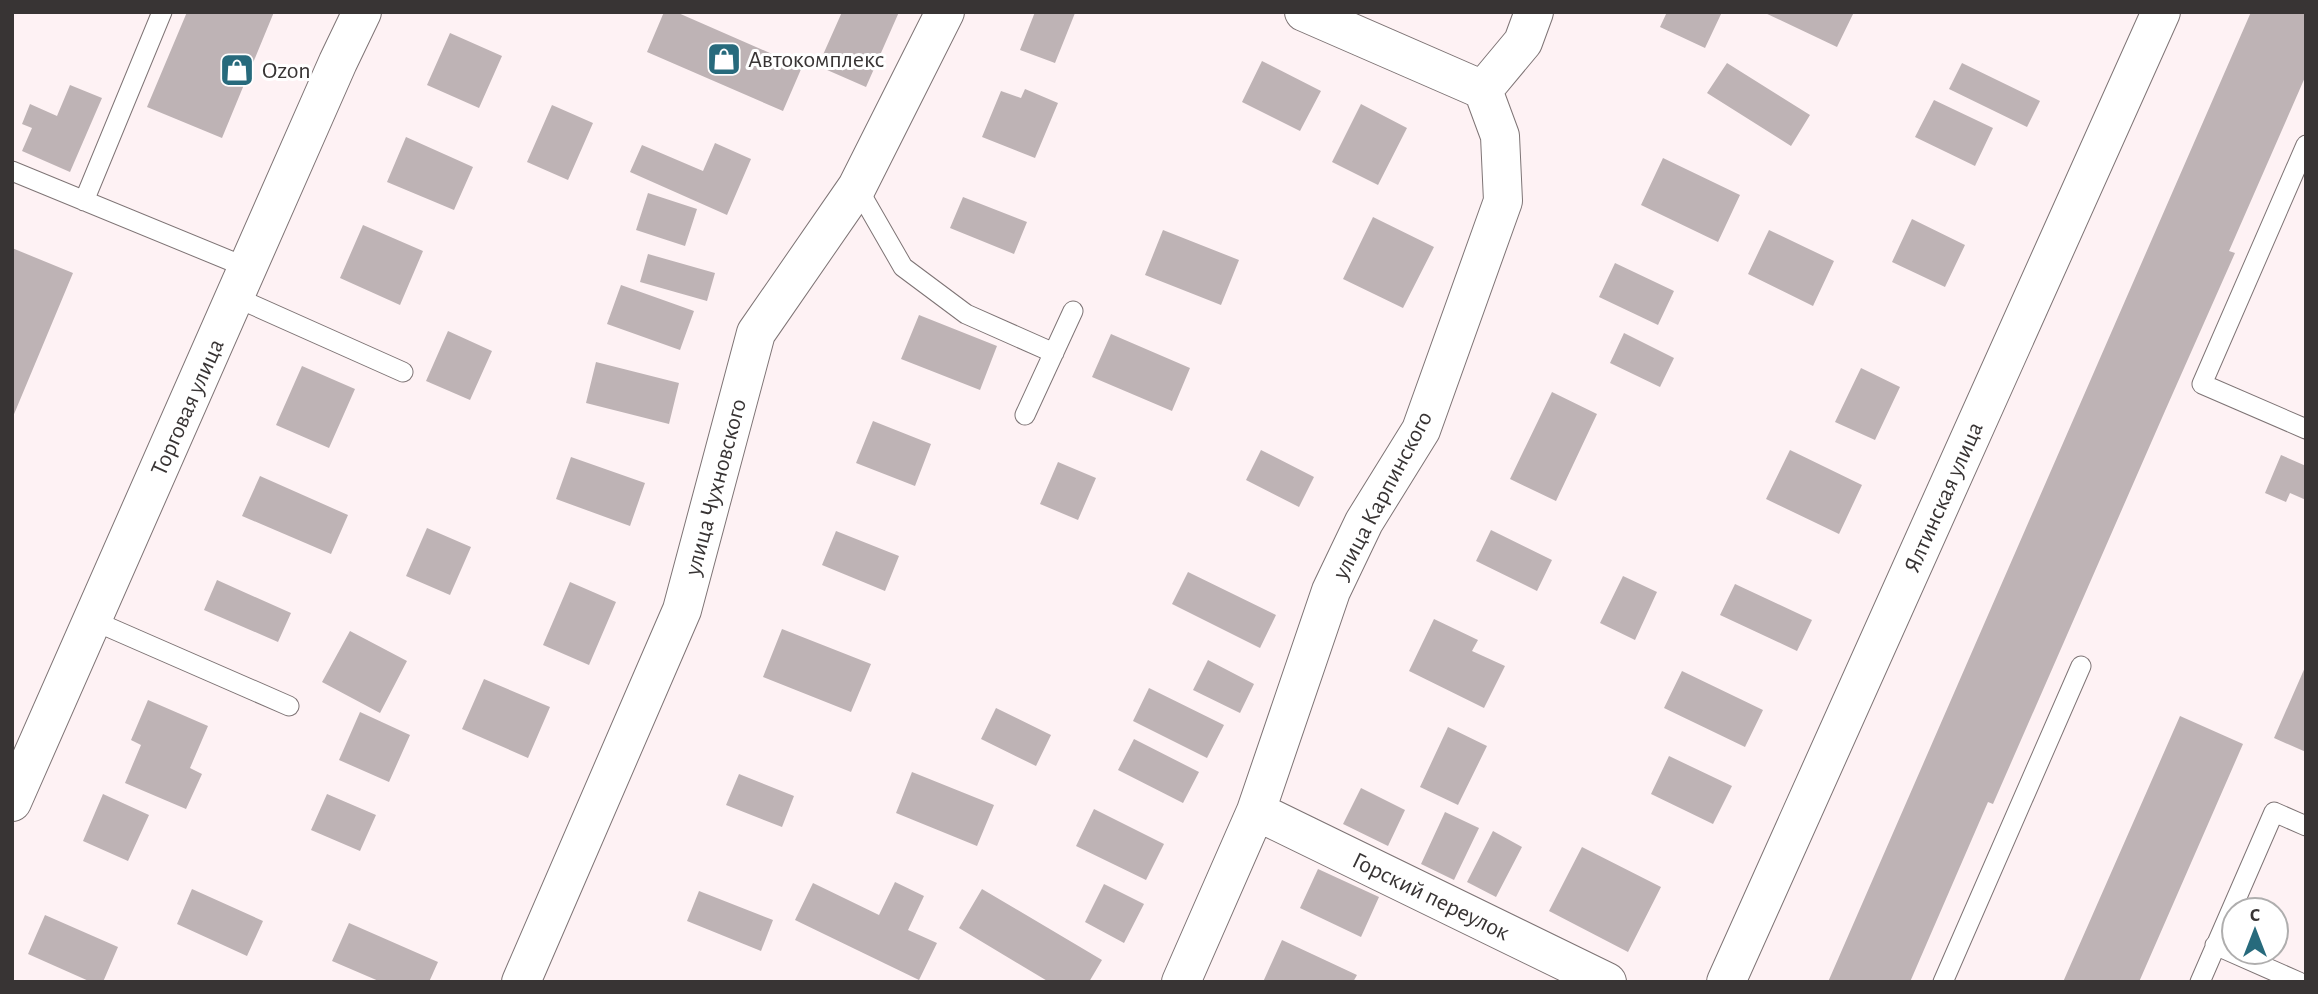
<svg xmlns="http://www.w3.org/2000/svg" width="2318" height="994" font-family="'Alegreya Sans',sans-serif">
  <rect width="100%" height="100%" fill="#fef2f4"/>
  <path fill="#beb3b5" d="M187,12H274L222,138L147,107Z
    M664,12H676L802,67L783,111L647,52Z
    M842,12H899L866,87L818,66Z
    M1035,12L1075,13L1055,63L1020,50Z
    M1667,12H1722L1705,48L1660,27Z
    M1763,12H1854L1837,47Z
    M2251,12H2306V75L2229,251L2235,253L2165,411L1993,804L1988,802L1910,982H1828Z
    M450,33L502,56L479,108L427,85Z
    M1262,61L1321,91L1300,131L1242,102Z
    M1727,63L1810,115L1791,146L1707,93Z
    M1962,63L2040,101L2027,127L1949,89Z
    M70,85L102,98L70,172L22,151L32,128L22,124L30,104L57,116Z
    M1025,89L1058,103L1035,158L982,137L1001,91L1021,98Z
    M1934,100L1993,128L1975,166L1915,137Z
    M1361,104L1407,128L1378,185L1332,162Z
    M552,105L593,123L568,180L527,162Z
    M406,137L473,167L454,210L387,182Z
    M715,143L751,159L727,215L630,172L642,145L703,171Z
    M1663,158L1740,195L1718,242L1641,205Z
    M648,193L697,209L685,246L636,230Z
    M963,197L1027,222L1014,254L950,228Z
    M1373,217L1434,247L1403,308L1343,279Z
    M1912,219L1965,245L1945,287L1892,262Z
    M363,225L423,251L400,305L340,278Z
    M1163,230L1239,260L1221,305L1145,275Z
    M1769,230L1834,261L1813,306L1748,274Z
    M12,248L73,273L12,419Z
    M648,254L715,273L707,301L640,282Z
    M1615,263L1674,291L1658,325L1599,297Z
    M621,285L694,311L680,350L607,324Z
    M919,315L997,346L980,390L901,359Z
    M448,331L492,351L470,400L426,381Z
    M1624,333L1674,358L1660,387L1610,363Z
    M1111,334L1190,368L1172,411L1092,377Z
    M596,362L679,383L669,424L586,403Z
    M302,366L355,389L329,448L276,425Z
    M1861,368L1900,387L1875,440L1835,422Z
    M1552,392L1597,414L1556,501L1510,479Z
    M873,421L931,444L915,486L856,463Z
    M1261,450L1314,477L1299,507L1246,480Z
    M1790,450L1862,485L1839,534L1766,499Z
    M2281,455L2306,466V500L2290,493L2286,502L2265,493Z
    M571,457L645,483L630,526L556,499Z
    M1058,462L1096,478L1078,520L1040,504Z
    M260,476L348,515L331,554L242,516Z
    M427,528L471,547L450,595L406,576Z
    M1491,530L1552,560L1537,591L1476,561Z
    M836,531L899,556L885,591L822,565Z
    M1188,572L1276,615L1260,648L1172,604Z
    M1623,576L1657,592L1635,640L1600,623Z
    M217,580L291,613L278,642L204,610Z
    M570,582L616,602L589,665L543,645Z
    M1735,584L1812,620L1797,651L1720,615Z
    M1434,619L1478,640L1472,651L1505,666L1484,708L1409,671Z
    M782,629L871,664L851,712L763,677Z
    M350,631L407,661L380,713L322,682Z
    M1208,660L1254,684L1240,713L1193,690Z
    M2306,665V752L2274,738Z
    M1682,671L1763,710L1745,747L1664,708Z
    M484,679L550,707L528,758L462,729Z
    M1149,688L1224,725L1207,758L1133,721Z
    M148,700L208,726L190,768L202,774L186,809L125,783L141,745L131,740Z
    M996,708L1051,735L1036,766L981,739Z
    M360,712L410,735L389,782L339,760Z
    M2180,716L2243,744L2139,982H2063Z
    M1448,727L1487,746L1458,805L1420,787Z
    M1134,739L1199,772L1183,803L1118,770Z
    M1669,756L1732,786L1713,824L1651,794Z
    M912,772L994,805L977,846L896,813Z
    M739,774L794,796L782,827L726,805Z
    M1361,788L1405,810L1388,846L1343,824Z
    M103,794L149,815L128,861L83,841Z
    M327,794L376,815L360,851L311,830Z
    M1094,809L1164,844L1146,880L1076,846Z
    M1445,812L1479,828L1454,880L1421,864Z
    M1493,831L1522,847L1496,897L1467,882Z
    M1582,847L1661,887L1628,952L1549,911Z
    M1318,869L1379,897L1361,937L1300,908Z
    M895,882L924,896L908,930L937,943L919,980L795,920L813,883L879,915Z
    M1104,884L1144,904L1124,943L1085,922Z
    M192,889L263,921L247,956L177,924Z
    M982,889L1102,960L1089,982H1049L959,928Z
    M699,891L773,920L761,951L687,921Z
    M45,915L118,947L103,982H91L28,954Z
    M349,923L438,962L429,982H381L332,961Z
    M1282,940L1357,975L1353,982H1263Z"/>
  <g fill="none" stroke-linecap="round" stroke-linejoin="round">
    <g stroke="#7e7475" stroke-width="21">
      <path id="lane" d="M2306,145L2202,384L2306,429
        M12,171L248,268
        M857,187L903,267L966,314L1054,353
        M84,201L162,12
        M235,297L403,372
        M1025,415L1073,311
        M92,620L289,706
        M2215,945L2299,982
        M1943,982L2081,666
        M2200,982L2274,812L2306,826"/>
    </g>
    <g stroke="#7e7475" stroke-width="40">
      <path id="street" d="M1304,12L1483,90
        M1256,811L1607,982
        M521,982L682,610L756,333L857,187L945,12
        M1181,982L1256,811L1331,591L1364,522L1421,430L1503,201L1500,136L1483,90L1523,42L1534,12
        M1726,982L2161,12"/>
    </g>
    <g stroke="#7e7475" stroke-width="40">
      <path id="primary" d="M12,802L338,62L362,12"/>
    </g>
    <use href="#lane" stroke="#fff" stroke-width="19"/>
    <use href="#street" stroke="#fff" stroke-width="38"/>
    <use href="#primary" stroke="#fff" stroke-width="38"/>
  </g>
  <defs>
    <g id="shop-square" transform="scale(1.75)"><rect x="-9" y="-9" width="18" height="18" rx="4" fill="#276a7c" stroke="#fff"/><path d="M-5-2.5h2.3a2.7 3.5 0 0 1 5.4 0H5L5.5 6h-11ZM-1.5-2.5h3a1.5 2.3 0 0 0-3 0Z" fill="#fff"/></g>
  </defs>
  <g fill-rule="evenodd">
    <use href="#shop-square" x="724" y="59"/>
    <use href="#shop-square" x="237" y="70"/>
  </g>
  <g text-anchor="middle" stroke-width="6" stroke-linejoin="round" paint-order="stroke">
    <g font-size="24" fill="#383434" stroke="#fff" text-anchor="start">
      <text x="748" y="67">Автокомплекс</text>
      <text x="262" y="78">Ozon</text>
    </g>
    <g font-size="24" fill="#383434" stroke="#fff">
      <text transform="translate(187 407) rotate(-66)" y="8">Торговая улица</text>
      <text transform="translate(715 487) rotate(-75)" y="8">улица Чухновского</text>
      <text transform="translate(1382 495) rotate(-62)" y="8">улица Карпинского</text>
      <text transform="translate(1943 497) rotate(-66)" y="8">Ялтинская улица</text>
      <text transform="translate(1431 896) rotate(26)" y="8">Горский переулок</text>
    </g>
  </g>
  <rect width="2318" height="994" fill="none" stroke="#383434" stroke-width="28"/>
  <g transform="translate(2255 931)"><circle r="33" fill="#ffffff" stroke="#afaeae" stroke-width="2"/>
  <path d="M0-5L12 26L0 18L-12 26Z" fill="#276a7c"/>
  <text y="-10" font-size="19" font-weight="bold" text-anchor="middle" fill="#383434">С</text>
  </g>
</svg>
